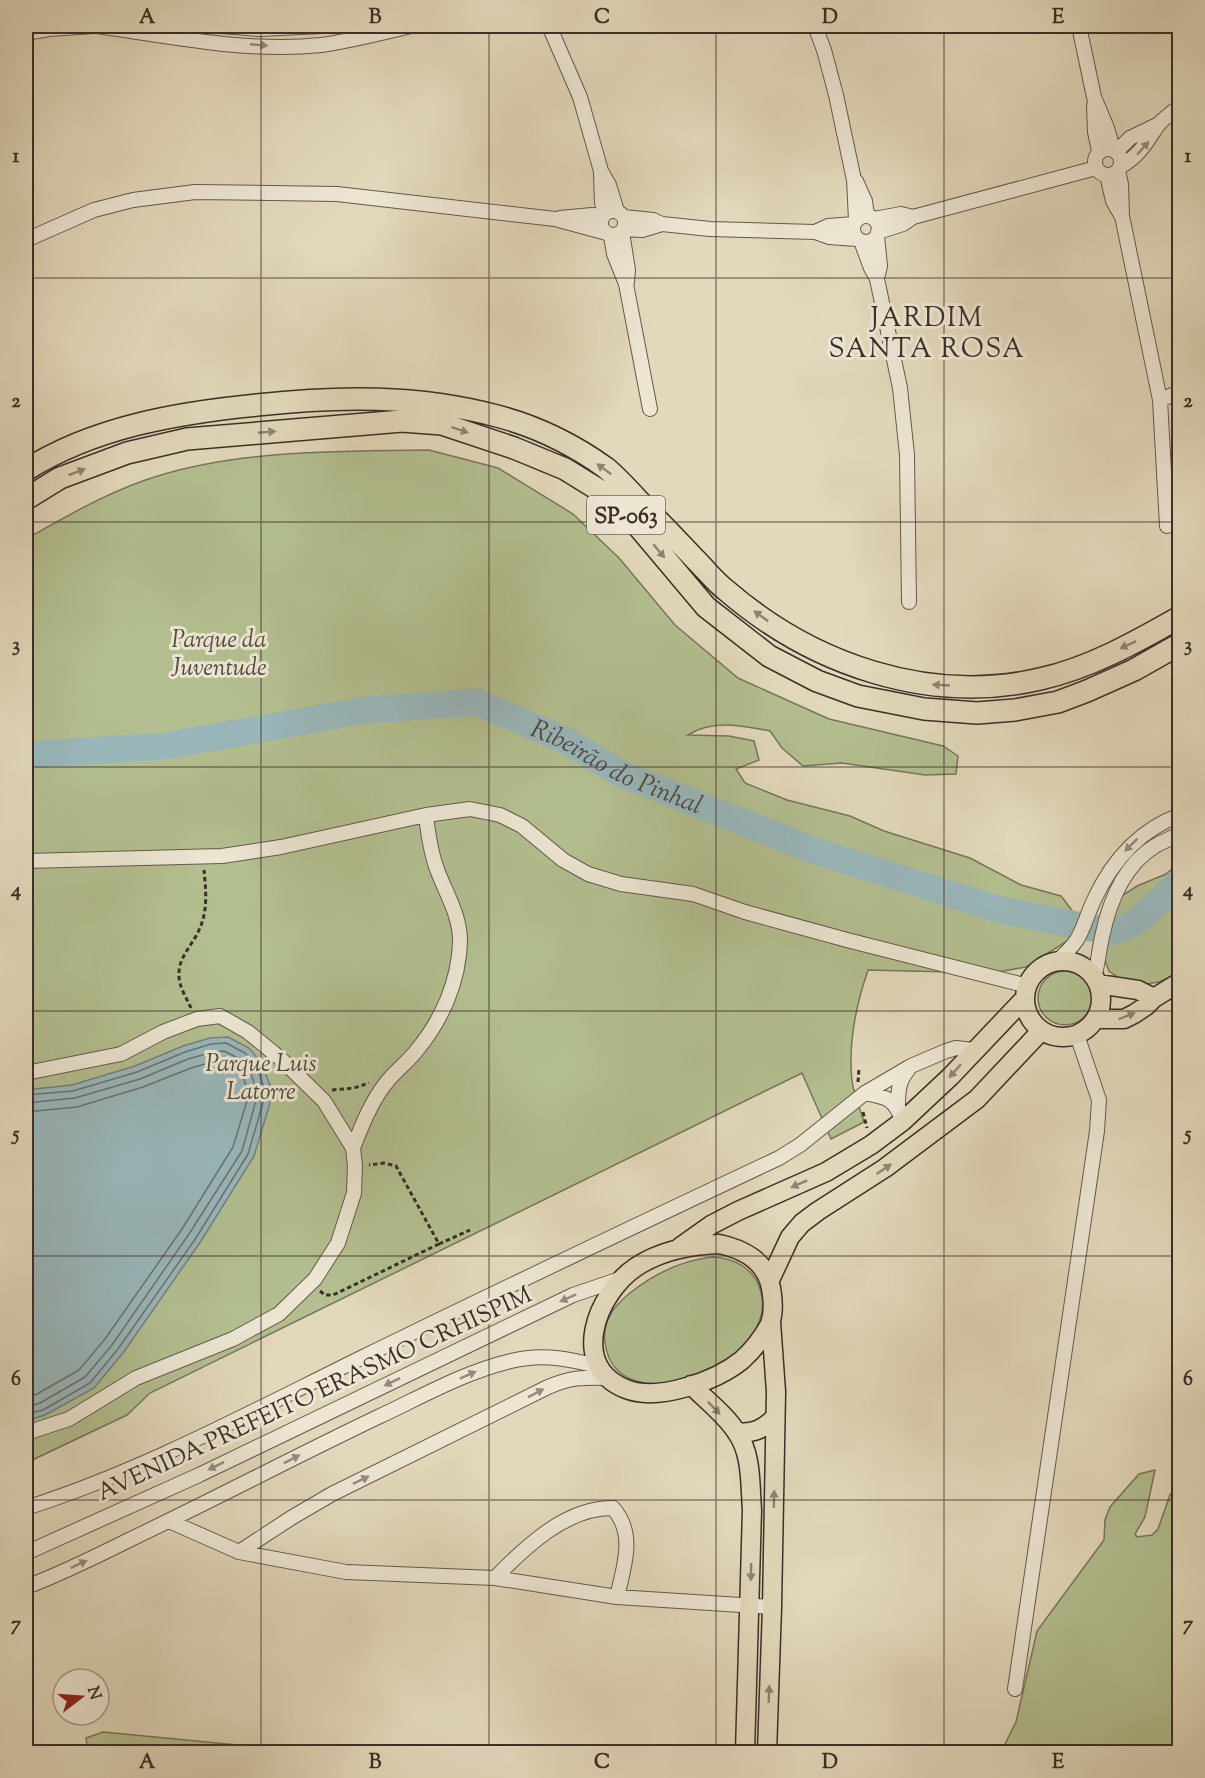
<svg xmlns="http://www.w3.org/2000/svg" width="1205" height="1778" font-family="'Sorts Mill Goudy',serif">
  <rect width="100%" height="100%" fill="#e2d8bb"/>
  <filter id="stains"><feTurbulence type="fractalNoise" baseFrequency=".00333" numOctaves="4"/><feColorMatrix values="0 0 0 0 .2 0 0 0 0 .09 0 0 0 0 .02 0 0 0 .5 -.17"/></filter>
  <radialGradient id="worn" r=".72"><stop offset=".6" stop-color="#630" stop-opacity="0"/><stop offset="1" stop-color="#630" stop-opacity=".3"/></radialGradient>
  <path fill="#b3bf90" stroke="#77765c" stroke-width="1.5" d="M429,450L498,468L573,514L619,558L675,625L738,678L829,719L943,746L958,756L956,774L925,775L842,763L803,766L782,748L770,731C743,726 713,719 688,735L729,736L754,741L759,760L736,769L745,783L787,800L850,816L884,831L970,858L1021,885L1061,896L1074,913L1072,938L1026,967L991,973L868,970C856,1005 848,1044 852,1081C854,1095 860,1109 864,1122L831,1139L802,1073L150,1393L127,1415L26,1463V539C69,515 113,489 161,475C244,450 342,451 429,450Z
    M1179,863V973L1159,982L1139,985L1123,981L1109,971L1105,960V947L1120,897L1137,886L1166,874Z
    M1038 998a27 27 0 1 1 54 0a27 27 0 1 1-54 0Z
    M713,1257C735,1258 755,1269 761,1292C780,1363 617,1429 605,1343C602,1321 614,1306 630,1293C654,1274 682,1260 713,1257Z
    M1155,1470L1145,1517L1135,1534L1137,1537L1152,1535L1158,1529L1170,1495L1179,1485V1752H1001L1016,1722L1037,1631L1104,1540L1105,1520L1110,1507L1139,1474Z
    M103,1732L280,1749L281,1752H88L86,1738Z"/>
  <path fill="#99b7bb" stroke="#738080" stroke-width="1.5" d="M228,1037L249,1048L261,1062L273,1093L254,1156L201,1241L123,1353L94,1388L45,1415L26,1421V1090L72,1085L135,1066L183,1046L210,1038Z"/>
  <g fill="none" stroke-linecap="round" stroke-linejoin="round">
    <path stroke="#6a7272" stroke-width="1.5" d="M26,1095L73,1091L137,1072L185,1052L211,1044L226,1043L245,1053L256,1065L266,1093L248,1154L196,1238L118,1349L90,1383L43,1410L26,1414
      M26,1103L75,1098L140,1079L188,1059L213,1052L224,1051L240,1059L249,1069L258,1093L242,1151L189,1234L112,1345L85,1377L40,1403L26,1407
      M26,1112L77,1107L143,1087L191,1068L215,1061L223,1060L235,1066L242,1074L249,1094L233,1147L182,1229L105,1339L79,1370L37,1394L26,1397"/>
    <path stroke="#99b7bb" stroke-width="27" id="s1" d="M26,755L165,746L365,710L476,702L565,740L622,774L813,850L1001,910L1112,932C1139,927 1159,898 1180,882"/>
    <g stroke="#65584d" stroke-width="16">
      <path id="minor" d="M97,26C170,36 247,53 321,45C351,41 381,33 411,26
        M222,26L259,29L321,26
        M815,26L824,50L836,95L854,180L856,220
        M1079,26L1094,97L1107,128L1113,149
        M550,28L580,97L601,171L609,185L617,211
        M26,33L49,29L94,26
        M1094,105L1095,132L1099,151
        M1095 162a13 13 0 1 1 26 0a13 13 0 1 1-26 0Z
        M1117,151L1130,138L1159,124
        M1120,167C1141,154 1145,144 1158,125C1164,118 1173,112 1180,106
        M1118,171L1121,184L1122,216L1160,400L1167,526
        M601,173L602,203L605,213
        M1107,175L1113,201L1121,215
        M856,181L865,201L867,216
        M601 223a12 12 0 1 1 24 0a12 12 0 1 1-24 0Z
        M853 229a13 13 0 1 1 26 0a13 13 0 1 1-26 0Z
        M624,217L653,220L662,224L710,229L815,232L829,237L857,239
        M560,218L592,215L602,216
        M874,219L901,214L913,217
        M624,229L642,230L662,224
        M622,232L628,270L627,282
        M815,232L828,226L854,224
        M878,232L903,224L913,217L1096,168
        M611,236L614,254L626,284L650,409
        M877,236L880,266L877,279
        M26,240L94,210L133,200L195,192L337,194L555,219L603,232
        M861,241L871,268L877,279L900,388L907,455L909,602
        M1160,400L1180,392
        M26,861L222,856L281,847L426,815L470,809L500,815L522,826L563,860L588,874L621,884L693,894L745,912L847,940L1028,986
        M1056,962C1084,938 1080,931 1094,900C1112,861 1139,830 1180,815
        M1094,977C1098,964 1099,951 1102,937C1109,903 1124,865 1155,846C1162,842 1171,838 1180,834
        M26,1073L121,1054L163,1032L197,1019L220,1016L248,1032L281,1059L324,1101L353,1148L355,1166L354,1193L338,1243L315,1279L279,1314L233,1339L136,1378L69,1419L26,1433
        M865,1093C888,1097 894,1099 903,1121
        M898,1108C898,1092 898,1082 908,1070
        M353,1148C362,1125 371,1102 386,1083C395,1071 408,1062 417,1050C442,1020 459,981 460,941C460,916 447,895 438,872C431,854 428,834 426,815
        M26,1508C142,1471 251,1412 361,1358C500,1290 639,1224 779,1158L800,1145L865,1093L911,1066L946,1051L956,1048L974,1050
        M169,1521L239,1552L346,1572L495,1578L617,1597L772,1607
        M239,1552L291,1518L332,1494L548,1387C571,1377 584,1377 609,1378
        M26,1553L199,1475L573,1295L623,1278
        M495,1578C525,1547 567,1507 613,1508C636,1534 624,1566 617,1597
        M26,1587C61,1574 95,1557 129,1540C213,1500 294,1457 378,1417C421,1397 464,1372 511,1361C543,1353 570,1359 601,1367
        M1015,1689L1097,1131L1099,1100L1077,1035"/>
    </g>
    <g stroke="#3b2e28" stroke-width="21">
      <path id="major" d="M1025 999a38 38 0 1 1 76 0a38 38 0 1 1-76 0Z
        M1098,984L1138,990L1154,998
        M1096,1019H1124L1134,1014L1146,1006L1154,998L1180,982
        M719,1244C743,1249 766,1261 771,1288C773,1299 774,1313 770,1324C763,1337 753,1350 742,1360C716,1381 658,1402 626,1389C568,1366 597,1293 636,1267C660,1251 691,1245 719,1244Z
        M680,1247L711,1225L738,1211L826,1172L871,1145L903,1121L951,1076L1025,998
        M770,1280L790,1237L802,1223L818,1211L885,1168L977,1099L1041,1031
        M691,1385C705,1399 727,1416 737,1433C752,1454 750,1485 752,1510L745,1752
        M737,1432C753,1434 764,1429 775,1417
        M767,1752L772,1607L776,1392L771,1322"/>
    </g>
    <g stroke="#3b2e28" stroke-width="24">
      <path id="highway" d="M26,470C94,427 177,413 257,405C338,396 418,395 497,416C535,426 574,445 606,468C617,477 628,489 638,500C657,519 676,539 695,559C706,570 715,582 727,591C812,664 928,705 1040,679C1090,668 1136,642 1180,617
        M26,499L60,478L127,453L187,439L402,421L442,424L514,448L565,469L599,490L637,525L706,607L769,656L817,681L858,696L924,709L977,713L1015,710L1058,702L1087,691L1134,670L1180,644"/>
    </g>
    <path stroke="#3b2e28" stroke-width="3" stroke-dasharray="4.5 3" stroke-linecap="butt" d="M191,1008C186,997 178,985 179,973C179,957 193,944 199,930C208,911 206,891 204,870
      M858,1082L859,1068
      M332,1090L354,1088L369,1083
      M863,1112L867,1128
      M439,1244L470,1230
      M320,1291L325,1295H333L439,1244L396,1166L384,1163L369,1165"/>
    <use href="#minor" stroke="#ece6d3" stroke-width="14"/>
    <use href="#major" stroke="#e2d8bb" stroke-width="18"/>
    <use href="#highway" stroke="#e2d8bb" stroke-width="21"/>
  </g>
  <defs><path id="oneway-solid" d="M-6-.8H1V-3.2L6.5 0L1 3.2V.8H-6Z" transform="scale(1.5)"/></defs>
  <g fill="#948a7e">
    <use href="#oneway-solid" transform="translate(259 45) rotate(5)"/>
    <use href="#oneway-solid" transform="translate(1143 148) rotate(-49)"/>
    <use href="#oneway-solid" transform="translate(1131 845) rotate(135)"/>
    <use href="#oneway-solid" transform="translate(568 1298) rotate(156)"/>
    <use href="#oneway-solid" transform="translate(468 1375) rotate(-24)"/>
    <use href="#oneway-solid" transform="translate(392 1382) rotate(154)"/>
    <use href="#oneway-solid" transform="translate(536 1393) rotate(-27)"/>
    <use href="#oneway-solid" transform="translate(292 1459) rotate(-27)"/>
    <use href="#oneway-solid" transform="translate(216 1466) rotate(154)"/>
    <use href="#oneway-solid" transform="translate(361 1480) rotate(-26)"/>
    <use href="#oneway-solid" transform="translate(79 1564) rotate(-25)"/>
  </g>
  <g fill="#8e8372">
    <use href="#oneway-solid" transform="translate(460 430) rotate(18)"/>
    <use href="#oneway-solid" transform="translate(267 432) rotate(-5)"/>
    <use href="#oneway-solid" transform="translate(604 469) rotate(-144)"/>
    <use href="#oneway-solid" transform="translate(77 472) rotate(-21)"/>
    <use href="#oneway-solid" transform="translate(659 551) rotate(50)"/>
    <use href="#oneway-solid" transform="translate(761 616) rotate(-144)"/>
    <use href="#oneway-solid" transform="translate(1128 645) rotate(155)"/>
    <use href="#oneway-solid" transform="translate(941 685) rotate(-177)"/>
    <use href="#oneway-solid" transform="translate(1127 1016) rotate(-21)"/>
    <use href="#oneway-solid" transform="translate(955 1071) rotate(132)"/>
    <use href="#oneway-solid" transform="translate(884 1169) rotate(-34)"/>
    <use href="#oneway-solid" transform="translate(799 1184) rotate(156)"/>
    <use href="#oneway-solid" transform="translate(714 1408) rotate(46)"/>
    <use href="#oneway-solid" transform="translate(774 1499) rotate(-89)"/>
    <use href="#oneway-solid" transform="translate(751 1572) rotate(91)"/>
    <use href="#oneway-solid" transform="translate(769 1694) rotate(-88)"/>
  </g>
  <path fill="none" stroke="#3b2e28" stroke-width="1.5" stroke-opacity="0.55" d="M261,26V1752M489,26V1752M716,26V1752M944,26V1752M26,278H1180M26,522H1180M26,767H1180M26,1011H1180M26,1256H1180M26,1500H1180"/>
  <g text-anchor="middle" stroke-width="6" stroke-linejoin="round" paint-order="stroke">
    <rect fill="#ece6d3" stroke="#70655b" stroke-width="1.5" x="587" y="496" width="78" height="38" rx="4.5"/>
    <g font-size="22" font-weight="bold" fill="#3b2e28">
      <text x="626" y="523">SP-063</text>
    </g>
    <g font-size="24" font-style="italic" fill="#534b3d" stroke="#ece6d3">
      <text x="219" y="647">Parque da<tspan x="219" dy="28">Juventude</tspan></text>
      <text x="261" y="1071">Parque Luis<tspan x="261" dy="28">Latorre</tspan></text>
    </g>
    <g font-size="24" fill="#3b2e28" stroke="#ece6d3">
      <text transform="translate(314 1393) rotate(-25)" y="8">AVENIDA PREFEITO ERASMO CRHISPIM</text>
    </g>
    <g font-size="26" font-style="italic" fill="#4e4945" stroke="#ece6d3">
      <text dy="9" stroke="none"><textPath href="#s1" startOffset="609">Ribeirão do Pinhal</textPath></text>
    </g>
    <g font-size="27" letter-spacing="1.5" fill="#3b2e28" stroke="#ece6d3">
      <text x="927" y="326">JARDIM<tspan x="927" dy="31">SANTA ROSA</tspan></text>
    </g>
  </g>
  <rect width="1205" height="1778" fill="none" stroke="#e2d8bb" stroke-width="66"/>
  <g transform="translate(81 1697) rotate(73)"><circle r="28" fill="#ece6d3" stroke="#a59c8f" stroke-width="1.5"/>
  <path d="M0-4.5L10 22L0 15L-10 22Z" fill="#8f2418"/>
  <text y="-9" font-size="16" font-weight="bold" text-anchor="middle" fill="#3b2e28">N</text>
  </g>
  <rect x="33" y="33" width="1139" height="1712" fill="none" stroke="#3b2e28" stroke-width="2"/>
  <g font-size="20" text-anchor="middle" font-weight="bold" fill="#3b2e28">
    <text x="147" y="23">A</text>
    <text x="375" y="23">B</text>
    <text x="602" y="23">C</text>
    <text x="830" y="23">D</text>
    <text x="1058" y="23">E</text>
    <text x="16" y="162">1</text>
    <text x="1188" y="162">1</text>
    <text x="16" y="407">2</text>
    <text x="1188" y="407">2</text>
    <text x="16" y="651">3</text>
    <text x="1188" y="651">3</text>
    <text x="16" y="896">4</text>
    <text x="1188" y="896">4</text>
    <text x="16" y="1140">5</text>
    <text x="1188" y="1140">5</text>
    <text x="16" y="1385">6</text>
    <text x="1188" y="1385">6</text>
    <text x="16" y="1630">7</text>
    <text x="1188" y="1630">7</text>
    <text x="147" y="1768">A</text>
    <text x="375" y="1768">B</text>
    <text x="602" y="1768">C</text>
    <text x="830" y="1768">D</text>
    <text x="1058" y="1768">E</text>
  </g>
  <rect width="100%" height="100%" filter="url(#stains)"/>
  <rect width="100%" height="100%" fill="url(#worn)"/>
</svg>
